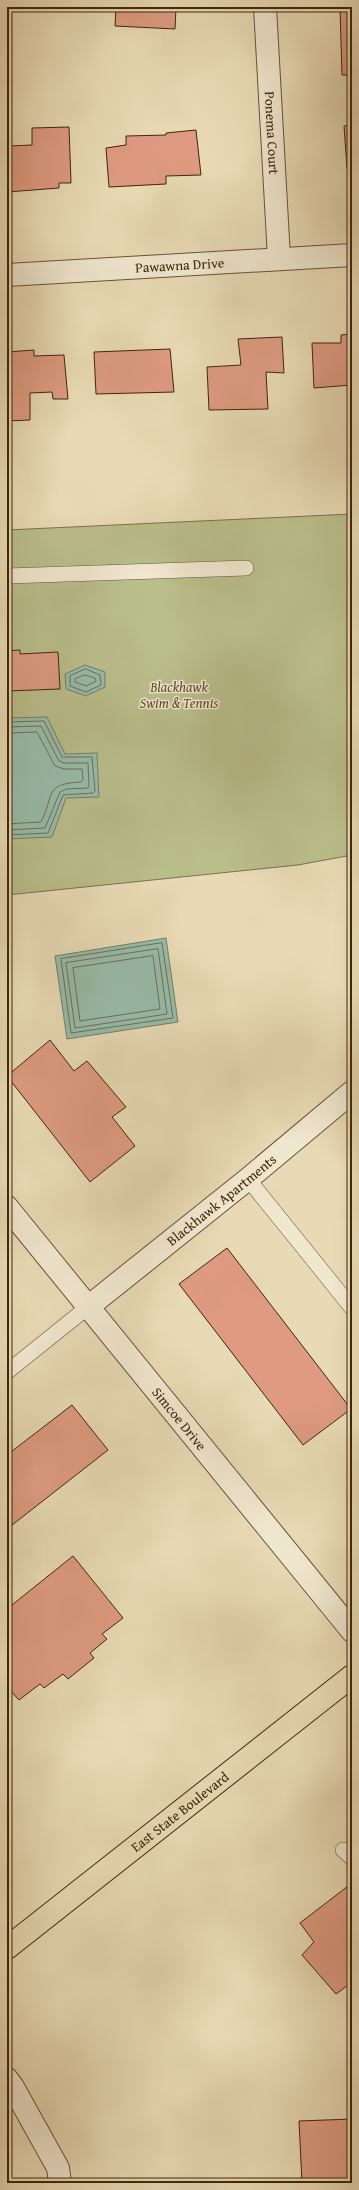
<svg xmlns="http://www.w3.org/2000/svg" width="359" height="2190" font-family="'Gentium Book Plus',serif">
  <rect width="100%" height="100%" fill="#e8dab5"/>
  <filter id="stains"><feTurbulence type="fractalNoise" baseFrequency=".005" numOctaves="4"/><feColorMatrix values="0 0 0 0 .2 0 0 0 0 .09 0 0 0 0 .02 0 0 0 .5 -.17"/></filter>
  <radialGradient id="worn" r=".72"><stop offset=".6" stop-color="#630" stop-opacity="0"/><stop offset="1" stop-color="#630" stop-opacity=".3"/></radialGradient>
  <path fill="#b9be8b" stroke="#7c724c" d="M352,514V855L298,865L7,895V530Z"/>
  <path fill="#98bba9" stroke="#747f6a" d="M85,665L105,672V687L86,696L66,689L65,674Z
    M47,717L65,754L97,753L99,797L66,798L52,837L7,839V718Z
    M166,938L178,1022L67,1039L55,956Z"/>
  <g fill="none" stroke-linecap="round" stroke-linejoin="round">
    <path stroke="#6b705a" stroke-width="1" d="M86,669L100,675L101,685L86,692L70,686V676Z
      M85,675L95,678L96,681L86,686L75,682V679Z
      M7,722L44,721L62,757H92L95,791L93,793L63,795L48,833L7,835
      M7,727L41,726L59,761L64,763H88L89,786L88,788L66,789L60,792L45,828L7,830
      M7,733L37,732L55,766L64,769H82L83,780L81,782C43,784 55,795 41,822L7,824
      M162,943L173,1018L71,1033L61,959Z
      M158,949L167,1014L75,1028L66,963Z
      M153,956L160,1009L80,1021L73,968Z"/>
  </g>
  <path fill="#de9b82" stroke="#3e260c" d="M116,7H176L175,29L115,26Z
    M340,7H352V75H342Z
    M352,125V168H347L344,126Z
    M69,127L71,183H59V188L7,192V152H10L9,146L32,145V128Z
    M196,130L201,175L166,176V184L109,187L106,148L126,145V136L166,135V133Z
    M352,334V385L314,388L312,343H341V335Z
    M282,337L284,373L266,372L268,409L209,410L207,367L241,365L238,339Z
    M170,349L174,392L96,394L94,352Z
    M34,350V356L64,355L68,399H53L52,392L30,393V420L7,421V352Z
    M20,650V654L58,652L60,689L7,691V651Z
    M50,1040L74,1071L87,1061L126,1107L112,1117L135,1146L90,1182L7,1076Z
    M227,1248L351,1409L303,1445L179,1284Z
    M72,1405L108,1450L7,1529V1455Z
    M73,1556L123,1618L102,1634L107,1639L90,1653L94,1658L68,1679L63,1674L44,1688L40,1684L19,1700L7,1687V1609Z
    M352,1883V1992L347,1986L336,1994L302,1955L314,1942L300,1923Z
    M352,2119V2183H302L299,2121Z"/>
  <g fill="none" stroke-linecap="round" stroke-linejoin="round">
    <g stroke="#685336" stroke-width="16">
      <path id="lane" d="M7,576L246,568
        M248,1179L352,1308
        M7,1372L88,1307
        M343,1850L352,1858"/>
    </g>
    <g stroke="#685336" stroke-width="24">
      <g id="street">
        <path id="s1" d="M265,7L279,258"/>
        <path id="s2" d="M7,275L352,255"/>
        <path id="s3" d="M7,1207L352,1631"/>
        <path id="s4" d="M88,1307L248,1179L352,1092"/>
        <path d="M7,2079L13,2087L58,2168L60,2183"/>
      </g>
    </g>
    <g stroke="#3e260c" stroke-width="24">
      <g id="primary">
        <path id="s5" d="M7,1948L352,1676"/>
      </g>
    </g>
    <use href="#lane" stroke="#f0e7cf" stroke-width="15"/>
    <use href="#street" stroke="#f0e7cf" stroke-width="22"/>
    <use href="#primary" stroke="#e8dab5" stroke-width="22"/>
  </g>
  <g text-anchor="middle" stroke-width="3" stroke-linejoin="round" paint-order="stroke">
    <g font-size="14" fill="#3e260c" stroke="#f0e7cf">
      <text dy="5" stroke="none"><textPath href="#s1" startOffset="126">Ponema Court</textPath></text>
      <text dy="5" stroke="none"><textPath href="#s2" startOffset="173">Pawawna Drive</textPath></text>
      <text dy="5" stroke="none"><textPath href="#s4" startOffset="171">Blackhawk Apartments</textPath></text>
      <text dy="5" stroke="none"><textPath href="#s3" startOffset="273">Simcoe Drive</textPath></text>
      <text dy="5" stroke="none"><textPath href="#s5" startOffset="220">East State Boulevard</textPath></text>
    </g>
    <g font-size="14" font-style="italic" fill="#5d4c2c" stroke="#f0e7cf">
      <text x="179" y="692">Blackhawk<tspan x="179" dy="16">Swim &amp; Tennis</tspan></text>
    </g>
  </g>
  <rect width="359" height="2190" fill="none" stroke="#e8dab5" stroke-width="24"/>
  <rect x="8" y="8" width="343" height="2174" fill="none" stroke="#3e260c" stroke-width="2"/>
  <rect x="12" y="12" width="335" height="2166" fill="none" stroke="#3e260c"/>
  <rect width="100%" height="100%" filter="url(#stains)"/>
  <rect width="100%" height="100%" fill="url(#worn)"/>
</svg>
